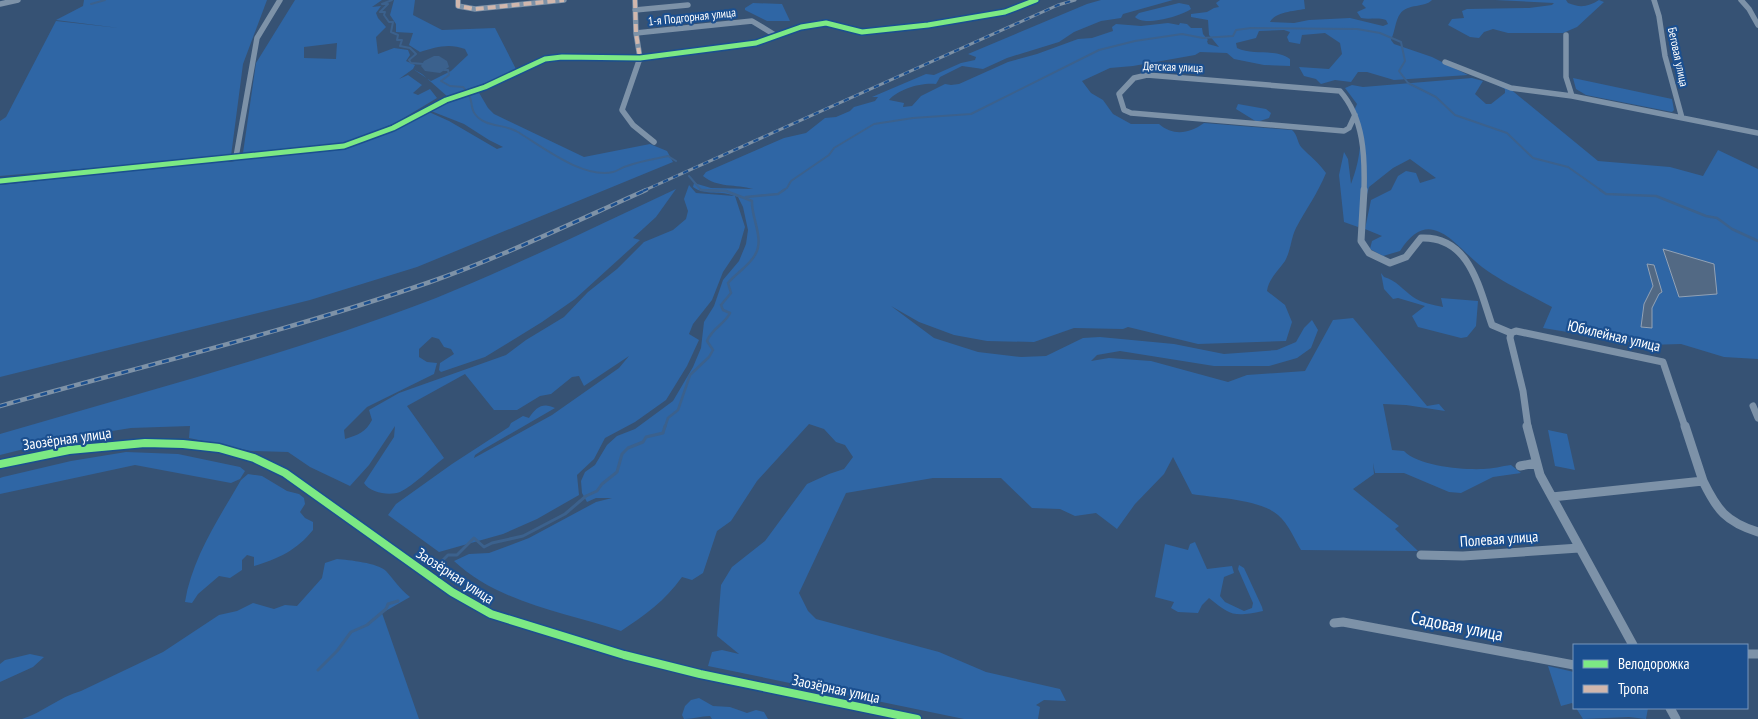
<svg xmlns="http://www.w3.org/2000/svg" width="1758" height="719" font-family="'PT Sans Narrow',sans-serif">
<rect width="100%" height="100%" fill="#365274"/>
<path fill="#2f66a5" fill-rule="evenodd" d="M84 0H267L243 64 231 156 0 176V121L6 117 56 21 119 28 56 20 83 6Z
M295 0H382L372 7 381 6 376 13 378 18 386 27 376 37 378 54 394 48 408 50 410 55 406 61 415 65 413 69 431 81 451 71 468 55 465 49C449 43 436 47 420 52L409 45 413 33 396 32V24L390 15 394 0H415L413 15 442 30 495 28 517 71 494 82 448 97 422 74 413 69 399 79 408 75 422 85 413 93 418 95 430 89 437 98 397 122 344 145 243 153 256 63ZM337 43 336 59 304 58V47Z
M1101 0H1173L1123 14 1121 18 1101 21 1074 32 1059 42 1007 58 983 69 962 66 940 77 936 84C922 82 898 89 889 100L904 103 903 107 912 106 921 96 945 84 951 85 959 84 1008 62 1037 54 1078 39 1092 38 1113 31 1112 27 1116 24 1141 26 1168 23 1179 25 1180 23 1187 24 1191 28H1202L1203 34 1208 40 1207 41 1208 44 1219 47 1209 35 1208 20 1191 17V14L1207 12 1214 8 1219 7 1216 3 1220 0H1304L1305 9C1294 11 1275 12 1270 22L1294 23 1309 20 1350 18 1383 26 1388 24 1386 20C1377 17 1370 20 1361 18L1357 12 1366 8 1362 4 1364 0H1432C1425 8 1408 3 1400 14 1395 21 1395 32 1391 40L1394 44 1432 57 1468 75 1394 80 1367 72H1358L1351 82 1335 80 1321 84 1316 79 1304 76 1299 67 1329 69 1342 54 1340 43 1325 33 1302 35 1300 44 1289 42 1287 37 1290 32 1284 30 1259 31 1256 38 1236 43 1237 48C1254 56 1275 48 1290 59V66L1264 65 1234 59 1227 53 1200 52 1195 55 1133 66 1110 68 1082 81 1091 93 1103 100 1113 114 1131 124H1159C1173 136 1189 134 1204 123L1292 130C1298 135 1297 143 1302 148 1310 156 1319 163 1326 173 1318 193 1306 209 1296 228 1291 238 1291 250 1285 261 1278 271 1269 278 1267 291L1285 305 1292 322 1286 341 1198 344 1128 327 1123 329 1074 328 1034 342 987 341 954 335 919 322 891 306 934 338 978 352 1021 357 1046 356 1083 338 1100 337 1174 344 1224 354 1277 350 1296 342 1304 328 1312 320 1318 330 1311 348 1297 358 1269 366H1214L1120 351 1097 355 1091 361 1109 358 1151 361 1228 382 1247 375 1305 371 1333 320 1353 318 1427 406 1439 404 1445 411 1406 405 1383 404 1392 450 1404 451C1418 466 1463 470 1483 469 1492 469 1502 466 1511 465L1521 473 1493 477 1461 493 1449 492 1404 473H1375L1373 463 1374 474 1353 489 1399 526 1395 529 1418 551 1301 550C1295 540 1288 523 1278 515 1260 499 1215 498 1192 494L1173 457 1164 474 1135 504 1117 529 1096 513 1075 516 1060 509 1032 508 1001 478H933L846 493 799 593 808 611 816 619 939 652 986 672 1060 689 1066 701 1044 700 1036 705 1040 707 1038 719H964L708 666 712 652 722 650 739 654 717 636 721 585 732 567 765 541 807 484 829 474 844 469 853 457 845 445 836 442 824 429 809 424 757 481 731 521 717 531 703 573 692 580 682 577C665 601 645 615 621 631 564 612 499 603 454 561L469 554 489 553 529 538 596 502 612 498H596L587 502 582 493 581 481 585 472 595 465 607 445 617 436 635 429 673 401 693 367 701 348 704 322 714 306 723 280 739 261 746 244 748 230 743 207 738 197 735 196 745 227 739 248 723 272 712 300 693 324 689 334 699 340 687 366 666 400 635 422 605 438 594 459 577 475 579 495 537 519 503 534 439 552 388 515 396 504 452 464 509 427 511 423 523 416 529 418C536 407 543 402 555 408L484 449 475 455 474 458 552 415 619 368 629 356 584 386 579 376 572 377 551 394 540 396 517 410H494L465 374 407 406 444 458C431 468 414 485 400 492 390 496 370 493 364 483L394 437 395 426 369 465 350 486 310 467 288 452 251 451 189 438 190 426 131 428 68 438 0 455V434C146 391 294 353 436 298 517 265 597 226 676 189L656 217 633 238 640 240 575 299 542 322 485 357 441 372 439 370 440 363 454 354 451 349 444 347 439 339 432 337 419 349V357L427 362 437 363 434 374 367 407 344 430 345 439C358 435 366 432 372 420L369 410 399 393 506 355 526 340 564 317 588 292 617 269 644 242 673 230 686 219 688 211 684 199 689 185 696 193 734 196C722 190 705 196 693 187L694 183 711 188 753 189C736 184 717 188 703 176L706 172 784 138 806 133 825 118 836 117 850 111 854 107 875 101 878 97H872L926 74 934 75 961 63 975 60 976 57 968 54 1087 4Z
M1495 0H1566L1568 3C1580 8 1588 7 1599 0L1604 2 1577 27 1563 33H1508L1493 29 1484 32 1479 38 1470 37 1448 25 1452 19 1464 18 1462 11 1467 9 1529 8 1552 5 1554 3Z
M753 3 782 4 790 21H767L745 10V8Z
M1179 3 1189 5 1191 9C1181 16 1144 27 1135 17L1139 13Z
M1472 78 1483 81 1475 94 1486 104H1491L1505 93V89L1495 84 1509 88 1598 161 1670 167 1703 176 1718 150 1758 169V359L1724 357 1681 344 1647 345 1543 328 1552 307C1530 295 1502 282 1482 267 1455 246 1430 203 1400 251L1383 256 1370 249 1372 241 1382 236 1365 229 1371 200 1391 190 1398 176 1406 171 1416 173 1420 183 1436 178 1410 159 1393 168 1369 187 1358 227 1344 222 1339 175 1344 152 1348 159 1351 184C1359 164 1366 130 1354 111L1357 104 1345 88 1352 85 1363 87Z
M1573 78 1672 99 1674 110 1672 112 1586 95 1576 89Z
M478 91 488 108 494 114 584 157 650 144 667 151 673 162 417 267 310 300 0 377V185L222 161 230 162 248 158 356 144 393 131 429 112 449 121 497 149 503 147 489 140 464 124 431 111 448 100Z
M1238 104 1266 109 1271 113 1269 118 1257 122 1236 109Z
M1381 273 1384 277C1396 280 1403 290 1413 297 1421 303 1434 305 1443 307L1441 298 1478 301 1476 326 1467 337 1461 338 1418 327 1412 316 1425 306 1398 298 1393 299 1384 289Z
M1548 430 1567 434 1575 470 1555 466Z
M126 452 178 454 240 467 245 471 240 479 231 483 135 465 0 494V478L3 477 71 461Z
M248 474 262 476 287 491 299 494 304 498 305 504 300 512 305 518 313 522V530C297 550 278 559 254 566V557L247 555 242 560V570L230 578 219 576 198 594 192 603 185 602C192 558 219 518 241 480Z
M1195 542 1207 569 1232 566 1234 573 1224 577 1220 596 1225 602 1244 611 1252 608 1253 603 1238 569 1239 565 1244 568 1262 607 1263 611C1234 617 1231 616 1209 598L1202 605 1198 613 1178 612 1171 608 1174 602 1155 597 1165 544 1188 550 1190 544Z
M337 559C349 560 378 563 386 571 394 580 399 588 410 597L382 613 419 719H22C42 713 59 697 81 691L163 652 219 615 237 611 253 603 274 609 285 605 297 606 322 578 325 563Z
M30 654 44 657 33 667 0 682V664L5 660Z
M1548 666 1574 672V705L1572 703 1561 706Z
M699 698 713 706 730 707 747 713 756 710 764 712 768 719H712L710 716C701 716 694 719 684 719L682 715 685 706 691 700Z
M1576 708H1648L1646 719 1629 717 1583 719Z"/>
<path fill="#3b618d" d="M434 56H439L447 61 449 67 440 73 425 71 421 66 424 61Z"/>
<g fill="none" stroke-linecap="round" stroke-linejoin="round">
<path stroke="#3b618d" stroke-width="2" d="M392 0 382 4H388L380 12H385L384 15 389 22H393L391 32 398 35 397 40H402L400 46 410 48 416 54 409 60 411 63 424 64
M91 4 105 0
M444 70H448L449 75 441 81 450 86 463 87C475 99 469 106 475 114 484 127 503 124 516 131 542 146 582 179 613 172 618 171 622 167 627 166 640 161 655 159 668 156L676 161
M689 176 701 190 727 191
M782 191 787 188 791 181 829 155 834 148 874 124 913 118 971 114 1099 50 1135 41 1182 34 1203 38 1233 36 1236 30 1251 28 1357 29 1380 33 1401 42 1405 61 1399 71 1408 83 1436 97 1455 115 1507 133 1533 158 1568 167 1602 191"/>
<path stroke="#3b618d" stroke-width="2.5" d="M1600 190 1606 194 1656 196 1706 216 1717 218 1732 229 1758 241
M746 197 778 194 784 190
M665 427 668 418 678 410 690 375 709 357 713 350 707 341C712 328 725 324 730 313L723 310 721 305 731 293 728 283C736 273 749 266 755 255 765 239 751 218 752 201L726 191 701 190"/>
<path stroke="#3b618d" stroke-width="3" d="M443 560 448 555H457L474 538 484 547 492 543 523 536 565 514 586 496 597 491 602 484 617 472 622 454 628 448 643 442 646 437 663 433 665 426
M318 670 337 651 351 632 367 625 386 609 388 604 398 601"/>
</g>
<path fill="#526984" stroke="#92a2b6" d="M1663 249 1714 264 1717 294 1679 297Z
M1647 264 1654 265 1662 292 1659 294 1652 308V328L1641 327 1644 304 1653 286Z"/>
<g fill="none" stroke-linecap="round" stroke-linejoin="round">
<path stroke="#7d92a8" stroke-width="5.5" d="M458 0V6L475 9 564 0
M635 0 636 33 640 58 622 110 633 125 654 142
M1654 0 1659 16 1665 56 1682 118
M1741 0 1749 9 1758 25
M0 4 18 0
M635 10 688 5
M636 33 752 21 775 35
M1566 35V77L1572 96
M1445 62 1511 88 1572 96 1758 133
M1355 115 1349 128 1344 131 1131 113 1124 110 1119 94 1134 78 1147 75 1340 91C1364 118 1365 157 1364 191
M236 157 257 38 280 0
M0 181 344 146 393 128 446 100 485 87 545 59 562 57 640 58 756 43 801 27 826 23 862 32 928 25 1005 12 1036 0"/>
<path stroke="#7d92a8" stroke-width="7" d="M1364 190 1361 241 1369 253 1390 263 1406 257 1421 238C1470 236 1479 288 1492 325L1511 333
M1753 406 1758 418
M1528 427 1523 391 1510 338 1511 333 1516 331 1663 362 1685 427"/>
<path stroke="#7d92a8" stroke-width="9" d="M1527 426 1540 475 1552 497
M0 464 69 450 145 443 183 444 219 448 254 458 285 473 452 592 491 614 624 655 700 674 917 719
M1520 466 1536 463
M1703 481C1717 510 1726 522 1758 532
M1552 497 1633 645
M1552 497 1703 481 1685 426
M1421 555 1463 556 1579 548
M1334 623 1343 622 1574 665
M1747 654H1758
M1670 708 1676 719"/>
<g stroke="#7e92a7" stroke-width="3">
<path id="rail-far1" d="M643 191 1058 5 1075 0"/>
</g>
<g stroke="#7e92a7" stroke-width="4.5">
<path id="rail" d="M0 406C143 366 289 331 430 282 504 256 574 222 646 190"/>
</g>
<use href="#rail-far1" stroke="#1b4f8f" stroke-width="2" stroke-dasharray="5.5" stroke-linecap="butt"/>
<use href="#rail" stroke="#1b4f8f" stroke-width="2.5" stroke-dasharray="7" stroke-linecap="butt"/>
<path stroke="#d1b7ad" stroke-width="4" stroke-dasharray="8 4" stroke-linecap="butt" d="M458 0V6L475 9 564 0
M635 0 636 33 640 58"/>
<g stroke="#1b4f8f" stroke-width="8">
<path id="cycleway-far1" d="M0 181 344 146 393 128 446 100 485 87 545 59 562 57 640 58 756 43 801 27 826 23 862 32 928 25 1005 12 1036 0"/>
</g>
<g stroke="#1b4f8f" stroke-width="11">
<path id="cycleway" d="M0 464 69 450 145 443 183 444 219 448 254 458 285 473 452 592 491 614 624 655 700 674 917 719"/>
</g>
<use href="#cycleway-far1" stroke="#7ce984" stroke-width="5"/>
<use href="#cycleway" stroke="#7ce984" stroke-width="8"/>
</g>
<g text-anchor="middle" stroke-width="4.5" stroke-linejoin="round" paint-order="stroke">
<g font-size="12" fill="#fff" stroke="#1b4f8f">
<text transform="translate(692 17) rotate(-6)" y="4">1-я Подгорная улица</text>
<text transform="translate(1678 57) rotate(78)" y="4">Беговая улица</text>
<text transform="translate(1173 67) rotate(2)" y="4">Детская улица</text>
</g>
<g font-size="15" fill="#fff" stroke="#1b4f8f">
<text transform="translate(1614 336) rotate(13)" y="5">Юбилейная улица</text>
<text transform="translate(67 439) rotate(-8)" y="5">Заозёрная улица</text>
<text transform="translate(1499 539) rotate(-4)" y="5">Полевая улица</text>
<text transform="translate(455 576) rotate(33)" y="5">Заозёрная улица</text>
<text transform="translate(836 689) rotate(12)" y="5">Заозёрная улица</text>
</g>
<g font-size="18" fill="#fff" stroke="#1b4f8f">
<text transform="translate(1457 626) rotate(11)" y="6">Садовая улица</text>
</g>
</g>
<rect x="1573" y="644" width="175" height="65" fill="#1b4f8f" stroke="#7695bc"/>
<rect x="1583" y="660" width="25" height="8" fill="#7ce984" stroke="#7695bc"/>
<text x="1618" y="669" font-size="15" fill="#ffffff">Велодорожка</text>
<rect x="1583" y="685" width="25" height="8" fill="#d1b7ad" stroke="#7695bc"/>
<text x="1618" y="694" font-size="15" fill="#ffffff">Тропа</text>
</svg>
